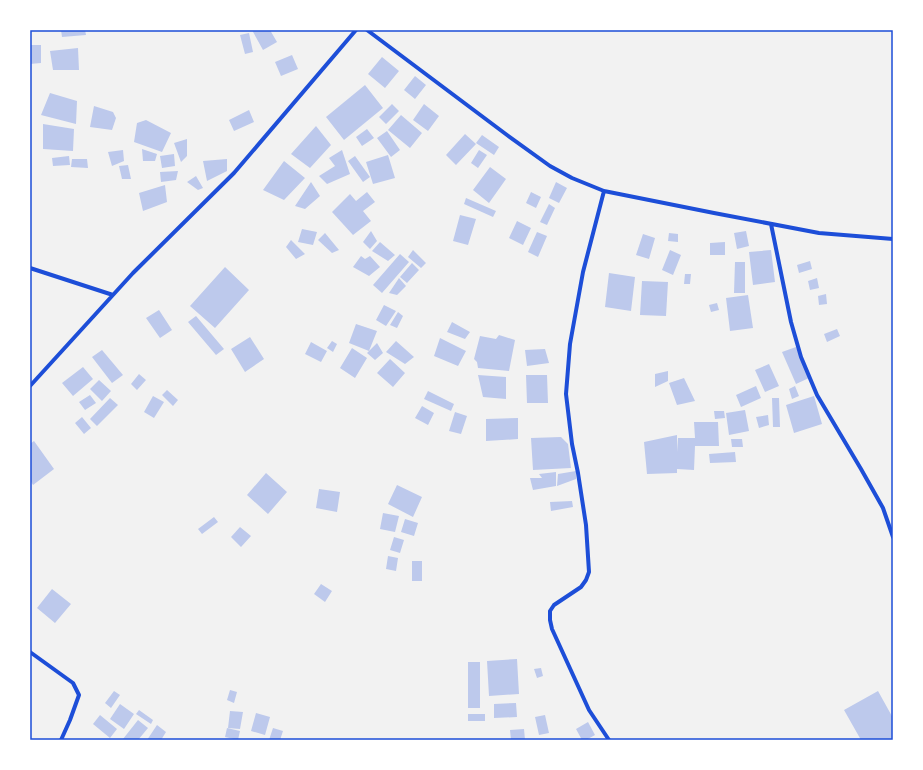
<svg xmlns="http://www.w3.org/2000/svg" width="923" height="770" font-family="'Playfair Display',serif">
<rect width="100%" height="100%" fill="#f2f2f2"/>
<path fill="#bdc9ec" d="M61 30H85L86 35 62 37Z
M252 30H270L277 42 263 50Z
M249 33 253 52 245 54 240 35Z
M30 45H41V63L30 64Z
M78 48 79 70H53L50 51Z
M292 55 298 69 281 76 275 62Z
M382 57 399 71 385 88 368 74Z
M415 76 426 85 415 99 404 90Z
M365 85 383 108 344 140 326 117Z
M50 93 77 101 76 124 41 115Z
M392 104 399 111 386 124 379 117Z
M424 104 439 116 428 131 413 120Z
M94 106 113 112 116 118 112 130 90 127Z
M249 110 254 122 234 131 229 120Z
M401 115 422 133 410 148 388 130Z
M146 120 171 133 162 152 134 142 137 123Z
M43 124 74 129 73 151 43 149Z
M316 126 331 145 310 168 291 154Z
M367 129 374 138 362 146 356 137Z
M387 131 400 150 391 157 377 138Z
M465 134 476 144 456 165 446 155Z
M482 135 499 147 494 155 476 143Z
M187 139V156L181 162 174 143Z
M142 149 157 154 155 161H143Z
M123 150 124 161 112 166 108 152Z
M342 150 350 174 327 184 319 176 335 166 329 158Z
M479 150 487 155 478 168 471 163Z
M174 154 175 166 162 168 160 156Z
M388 155 395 178 373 184 366 162Z
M69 156 70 165 53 166 52 158Z
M355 156 370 177 363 182 348 161Z
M72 159H87L88 168 71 167Z
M227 159V171L207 181 203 161Z
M284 161 305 178 284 200 263 190Z
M128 165 131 179H122L119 166Z
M490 167 506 179 489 203 473 190Z
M178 171 176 180 161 182 160 172Z
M196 176 203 188 198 190 187 182Z
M311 182 320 196 305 209 295 206Z
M556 182 567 188 559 203 549 198Z
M165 185 167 202 143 211 139 193Z
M367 192 375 202 363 211 371 221 353 235 332 212 350 194 356 201Z
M531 192 541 197 536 208 526 203Z
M466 198 496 211 493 217 464 204Z
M549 204 555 208 547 225 540 222Z
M460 215 476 219 468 245 453 241Z
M517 221 531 228 523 245 509 238Z
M302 229 317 232 313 245 298 242Z
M371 231 377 241 370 249 363 242Z
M746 231 749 246 737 249 734 233Z
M537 232 547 236 538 257 528 252Z
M325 233 339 250 332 253 318 240Z
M669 233 678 234V242L668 241Z
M643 234 655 238 649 259 636 255Z
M291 240 305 254 296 259 286 247Z
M380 242 395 255 388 261 372 251Z
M725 242V255H710V243Z
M413 250 426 263 421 268 408 257Z
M670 250 681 255 673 275 662 270Z
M771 250 775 282 753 285 749 252Z
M400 254 409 262 382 293 373 285Z
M361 256 365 259 370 256 380 267 369 276 353 267Z
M810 261 812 269 799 273 797 265Z
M735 262H745V293H734Z
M412 263 419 270 407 283 400 277Z
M225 267 249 290 215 328 190 306Z
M609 273 635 277 631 311 605 307Z
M685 274H691L690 284H684Z
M399 278 406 286 397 295 389 293Z
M817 278 819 288 810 290 808 281Z
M642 281 668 282 666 316 640 315Z
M826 294 827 304 819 305 818 296Z
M748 295 753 328 730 331 726 298Z
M717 303 719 310 711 312 709 305Z
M384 305 396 311 386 326 376 320Z
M159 310 172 330 160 338 146 318Z
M398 312 403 316 397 328 390 325Z
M196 316 224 349 216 355 188 322Z
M452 322 470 332 465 339 447 332Z
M356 324 377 331 369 351 349 343Z
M837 329 840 336 827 342 824 334Z
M499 335 515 340 509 371 478 368 477 362 474 359 480 336 496 339Z
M250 337 264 359 245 372 231 349Z
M440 338 466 351 458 366 434 356Z
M332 341 337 344 333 352 327 348Z
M396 341 414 357 405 364 386 352Z
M311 342 327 351 321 362 305 354Z
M377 343 383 353 375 360 367 353Z
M796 347 809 378 796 384 782 352Z
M352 348 367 358 355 378 340 368Z
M545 349 549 363 527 366 525 350Z
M102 350 123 375 112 383 92 357Z
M390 359 405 373 393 387 377 373Z
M769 364 779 386 765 392 755 370Z
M83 367 93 379 73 396 62 383Z
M668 371V381L655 387V374Z
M139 374 146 380 137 390 131 384Z
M478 375 506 377V399L483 397Z
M526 375H547L548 403H527Z
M684 378 695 401 677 405 669 383Z
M99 380 111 391 102 401 90 389Z
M756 386 761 398 741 407 736 395Z
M795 386 799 396 792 399 789 389Z
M167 390 178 400 173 406 162 395Z
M428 391 454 404 451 411 424 399Z
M90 395 96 403 85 410 79 402Z
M153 396 164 402 154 418 144 412Z
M814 396 822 424 794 433 786 405Z
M110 398 118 405 97 426 90 419Z
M772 398H779L780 427H773Z
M422 406 434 413 428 425 415 418Z
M745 410 749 431 729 435 726 413Z
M714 411H724L725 418 715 419Z
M455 412 467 416 461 434 449 431Z
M768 415 769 425 759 428 756 417Z
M82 417 91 428 84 434 75 423Z
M518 418V439L486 441V419Z
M694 422H718L719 446H695L694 470 677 469V473L647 474 644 442 677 435V452L678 438H695Z
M561 437 568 444 571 468 533 470 531 438Z
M731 439H742L743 447H732Z
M34 441 54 469 33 485 30 480V444Z
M735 452 736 462 710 463 709 454Z
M576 471V479L557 486 558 474Z
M556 472V486L533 490 530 478H542L539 474Z
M266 473 287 492 268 514 247 495Z
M397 485 422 497 413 517 388 504Z
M319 489 340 492 337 512 316 508Z
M572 501 573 507 551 511 550 502Z
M383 513 399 516 395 532 380 529Z
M214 517 218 522 202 534 198 529Z
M405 519 418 523 414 536 401 532Z
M240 527 251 536 241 547 231 537Z
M394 537 404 540 400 553 390 550Z
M388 556 398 558 396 571 386 569Z
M412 561H422V581H412Z
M321 584 332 591 325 602 314 594Z
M52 589 71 604 55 623 37 608Z
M517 659 519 694 489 696 487 661Z
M468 662H480V708H468Z
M541 668 543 676 537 678 534 669Z
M230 690 237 692 234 703 227 700Z
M114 691 120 695 111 708 105 703Z
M878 691 893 718V740H861L844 710Z
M516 703 517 717 494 718V704Z
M120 704 134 714 124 729 110 719Z
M139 710 153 720 151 724 136 714Z
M230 711 243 712 240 729 228 728Z
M256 713 270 717 265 735 251 731Z
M468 714H485V721H468Z
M100 715 117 729 110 738 93 724Z
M545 715 549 733 539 735 535 717Z
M138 720 148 728 138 740H124L123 739Z
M588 722 595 735 586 740H582L576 729Z
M157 725 166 732 161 740H147Z
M227 728 240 731 238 740 225 737Z
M273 728 283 731 280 740H269Z
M524 729 525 740H511L510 730Z"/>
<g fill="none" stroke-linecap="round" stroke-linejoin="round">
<path stroke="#1d4ed8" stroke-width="4" d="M367 30 507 135 550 166 572 178 604 191 714 213 819 233 893 239
M604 191 583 272 570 344 566 394 572 444 578 473 586 525 589 572 586 580 581 587 554 605 550 611V620L552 629 589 710 609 740
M771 224 791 322 801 357 817 395 861 469 883 508 893 537
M30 268 113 295
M30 386 133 273 234 173 356 30
M30 652 73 683 79 695 70 720 61 740"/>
</g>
<rect width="923" height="770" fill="none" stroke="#ffffff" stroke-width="62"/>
<rect x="31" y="31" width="861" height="708" fill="none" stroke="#1d4ed8" stroke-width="1.5"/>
</svg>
